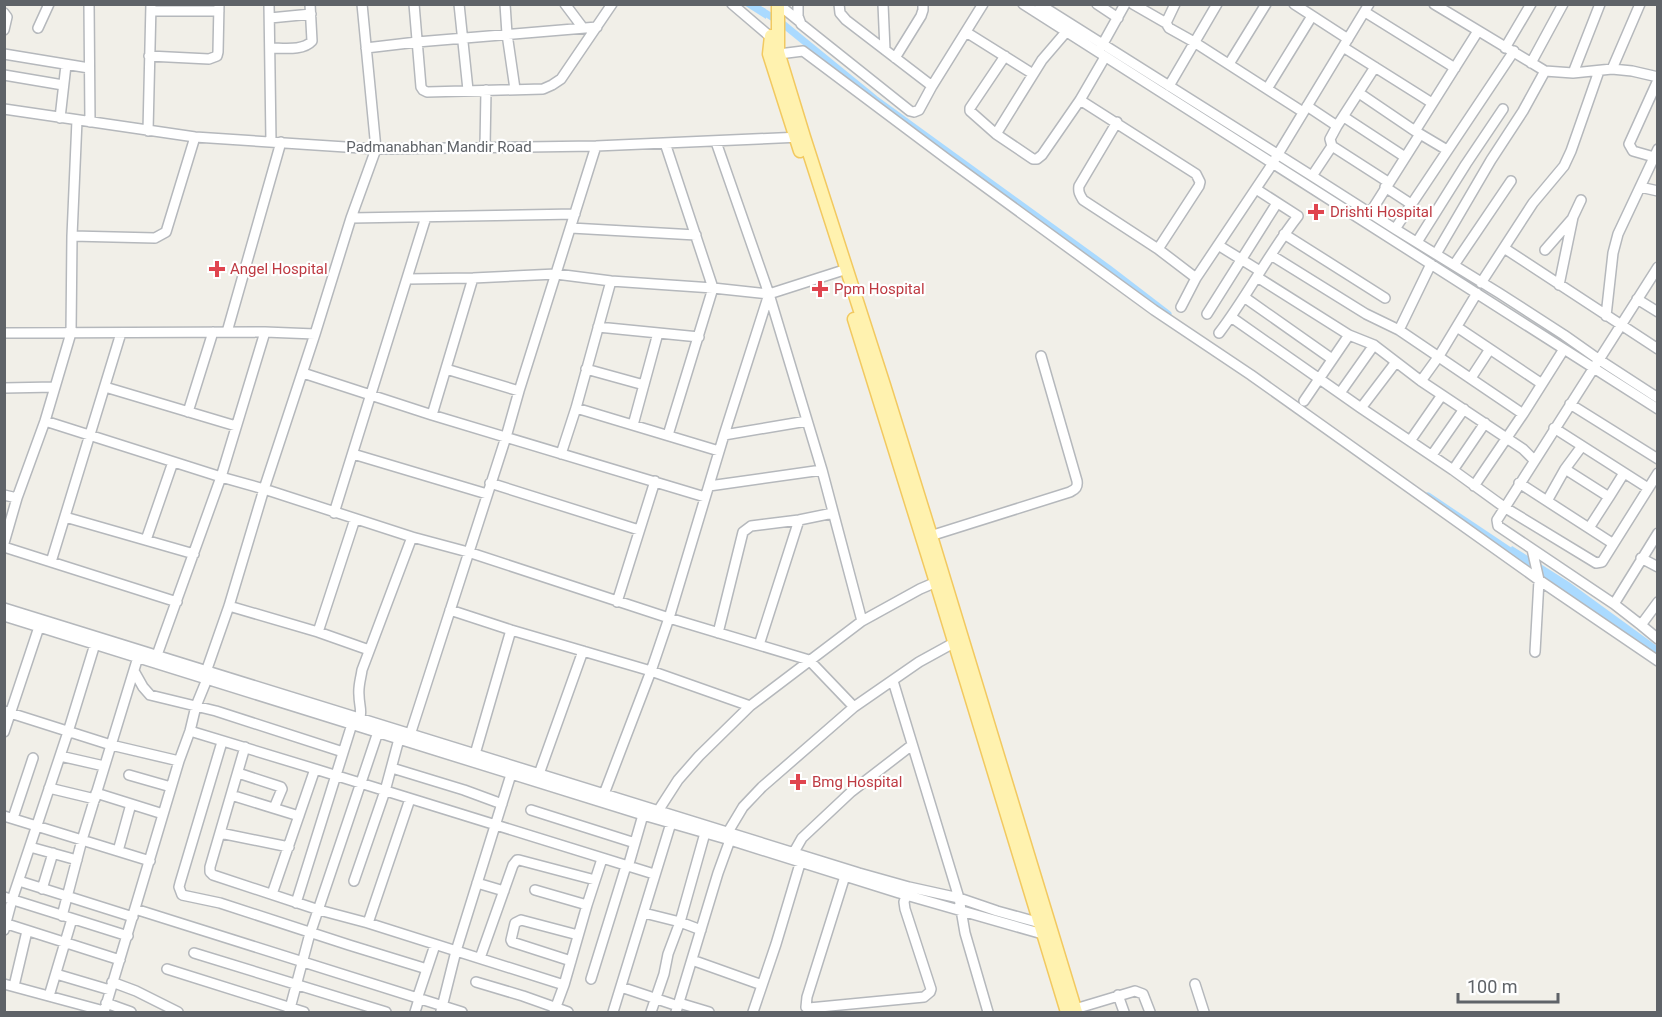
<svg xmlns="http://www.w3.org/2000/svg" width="1662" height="1017" font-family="Roboto,sans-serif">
<rect width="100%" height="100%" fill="#f1efe8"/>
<path fill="#aadaff" d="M744 5H758L766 9V19Z
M1512 546 1569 582 1657 646V657L1507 554Z"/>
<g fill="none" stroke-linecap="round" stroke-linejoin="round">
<path stroke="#aadaff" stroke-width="7" d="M751 4 783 24 875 99 1108 268 1168 314
M1428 496 1516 555"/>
<g stroke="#b5b8bc" stroke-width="12">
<path id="minor" d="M89 4 90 122
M269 4 271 142
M414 4 421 87 423 90 427 92 543 89 552 85 561 79 612 4
M459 4 468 90
M505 4 507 34 515 89
M565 4 583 28
M732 4 774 40
M778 4 799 21
M798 4V16L801 24 910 111 914 112 919 110 932 86 983 4
M839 4 840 13 846 20 932 86
M883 4 885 50
M1023 4 1658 409
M1039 4 1312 176 1395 229 1499 293 1564 335 1598 359 1658 398
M1097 4 1118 18
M1133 4 1166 23
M1175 4 1166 23 1169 28 1194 42 1303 112
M1294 4 1348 39
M1434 4 1545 71 1573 73 1612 69 1632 71 1658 77
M151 11H219
M1365 12 1455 68
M4 13 7 17 4 30
M270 18 311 14
M38 28 49 4
M966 32 1033 74
M1343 47 1432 103
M271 48C284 48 303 51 312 41L310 4
M366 48 417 42 597 27
M1505 48 1531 4
M1100 49 1125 4
M4 54 89 68
M779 54 803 51 947 159 1154 310 1251 375 1539 580 1658 661
M149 56 209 59 217 56 218 52 219 4
M1005 56 970 108V111L996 134 1033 159H1037L1042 155 1080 100 1105 57
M895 58 921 16 923 10V4
M1531 63 1563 4
M1229 64 1266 4
M1375 67 1337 126 1330 139 1332 146 1388 182
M1612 69 1640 4
M1573 73 1600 4
M4 75 63 85
M1169 86 1217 4
M1267 89 1312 16
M1359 93 1415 131 1447 150
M1080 100 1196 174 1200 182 1199 186 1158 249
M1307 106 1337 126
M4 109 195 137 376 149 596 146 801 137
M1344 117 1405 157
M60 118 66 65
M1117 122 1079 186C1078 192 1080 195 1083 200L1158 249 1196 278
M148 131 151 4
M1415 131 1478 31
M996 134 1042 60 1066 32
M716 142 769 294 822 470 862 621
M665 143 713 288 668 435
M485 147 486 90
M1654 157 1633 151 1629 144 1658 80
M1312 176 1332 146
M1385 187 1411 204
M1640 187 1658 191
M1370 213 1420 134
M351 218 575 214
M571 228 696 235
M1395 229 1514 51
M1284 234 1385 298
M72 236 155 238 166 232 195 137
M1417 242 1466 164 1503 109
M1218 245 1260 271
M1504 248 1658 349
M1545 250 1572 219
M1436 254 1491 160 1523 111 1545 71
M1271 255 1366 314 1399 330 1523 414 1474 486
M1454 265 1511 181
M1257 277 1349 335 1374 345 1421 381 1523 449 1534 460
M407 279 473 278 556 274 611 281 713 288 769 294 847 269
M1481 283 1533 203 1564 166 1571 151 1599 71
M1559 285 1573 217 1581 200
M1244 297 1332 359
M1637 299 1658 312
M1181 307 1196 278 1269 169 1369 4
M1207 314 1277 203
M1606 316 1613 253 1618 234 1658 149
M1231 317 1361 408 1453 470 1504 507 1596 563 1602 562 1658 473
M598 327 699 337
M1457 327 1542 384
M1399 330 1431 264
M227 332 281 142
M4 333 265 332 315 334
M1219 333C1248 295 1269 253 1298 216L1256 189
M446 369 519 391
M586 369 644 385
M303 373 432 415 705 497
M1471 378 1490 349
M1421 381 1439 356 1477 293
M105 387 236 426
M4 388 55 387
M1340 393 1374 345
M1304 401 1349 335
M1570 404 1658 459
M576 408 719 451
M1361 408 1396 362
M188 412 213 332
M1523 414 1564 349
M432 415 473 278
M45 421 221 477 264 489 412 537 468 552 669 618 809 660 854 707
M633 425 658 333
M1554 428 1648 488
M724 435 807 421
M1410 441 1442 395
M353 454 487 494
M561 454 576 408 611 281
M1432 455 1464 409
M1565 469 1582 446
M1453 470 1485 423
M490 483 639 530
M1519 483 1612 543
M709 486 822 470
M4 495 17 498
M1547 501 1565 469 1609 497 1624 473
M334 513 426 217
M65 517 194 554
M1589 528 1609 497
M927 537 1070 492C1075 489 1078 488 1077 481L1041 356
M146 540 173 462
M4 543 17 498 45 421 71 333 72 236 77 120
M4 547 177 602
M1532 549 1539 580 1535 652
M1641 558 1658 567
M51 562 121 333
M617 602 655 481
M1658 602 1641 625 1658 639
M1614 604 1658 533
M229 606 318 632 369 650
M4 608 859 873 909 887 959 898 997 911 1044 924
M450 610 511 630 651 671 750 706
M4 616 643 815 730 840 899 893 1046 935
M1641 625 1614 604 1498 526 1497 520 1658 267
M318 632 355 519
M718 633 743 532 751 526 799 520 833 513
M759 645 799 520
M157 655 221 477 265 332
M134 671 143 687 150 695 216 711 343 752
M893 681 959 898 965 933 988 1012
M4 711 111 745 179 761
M359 723C363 710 359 707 359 695 358 686 361 678 362 670L412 537
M190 731 315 769 272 894
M4 732 39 627
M409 738 506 437 519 391 596 146
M222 742 180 883 179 887 182 895 220 903 349 945 427 969
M245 747 210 867V872L213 875 319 910 368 923 564 985
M475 754 511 630
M60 756 104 766
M392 768 464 790 502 804
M315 769 654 874
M238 773 281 787 282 789 274 808
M539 774 583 651
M129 775 171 787
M49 788 95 799
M96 793 163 814
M604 794 651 671 669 618 724 435 769 294
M231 795 299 816
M531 810 635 843
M658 811 678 780 699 756 750 706 862 621 920 589 941 580
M4 816 150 861
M13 818 33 758
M728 832 743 807 762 787 854 707 919 662 959 640
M220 833 289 847
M30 847 77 860
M118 851 131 804
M794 852 802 838 851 792 912 745
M628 867 643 815
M845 876 807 997 806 1007 809 1008 924 997 930 992 931 989 905 909 904 902 907 892
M19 881 133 917
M354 881 385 791 399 739
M477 883 504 891
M42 889 53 853
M535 890 587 905
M4 897 128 936
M296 903 352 724
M135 909 462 1012
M644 913 680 922 701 930
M62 916 82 840 138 657
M4 923 120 960
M368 923 410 799
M4 930 12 900 68 732 95 644
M194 953 386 1012
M480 958 513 865 517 860H519L595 880
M692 960 762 985
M571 961 512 942 511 940 515 923 521 920 578 935
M167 969 304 1012
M56 974 110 990
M591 979 626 866
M112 982 136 991 178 1012
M476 982 523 996 568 1012
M4 984 104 1011
M1195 984 1204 1012
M14 986 27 931
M621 987 678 1006
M1118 995 1124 1012
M49 996 72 919
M417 999 435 945
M106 1003 131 1012
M679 1003 709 1012
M1075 1009 1135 991 1143 994 1150 1012
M441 1011 456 951 513 768
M104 1012 179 761 190 731 196 706 205 684 208 666 229 606 264 489 315 334 351 218 376 149 362 4
M289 1012 309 937 378 732
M415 1012 419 999
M554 1012 564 985 587 905 602 859
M613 1012 671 823
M651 1012 664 974 668 954 680 922 705 833
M676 1012 718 873 730 840
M753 1012 776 944 802 857"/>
</g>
<g stroke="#f2c960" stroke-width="15">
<path id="major" d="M778 4V52L804 137 884 385 931 536 1076 1012
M771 36 769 54 800 151
M854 319 939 592 1067 1012"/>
</g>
<use href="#minor" stroke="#fff" stroke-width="9"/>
<use href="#major" stroke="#fff2af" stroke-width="12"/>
</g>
<g fill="#e0444e" stroke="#fff" stroke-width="2">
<path d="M1313 203h6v6h6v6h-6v6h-6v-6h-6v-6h6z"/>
<path d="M214 260h6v6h6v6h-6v6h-6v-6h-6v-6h6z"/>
<path d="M817 280h6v6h6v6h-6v6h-6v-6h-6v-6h6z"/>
<path d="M795 773h6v6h6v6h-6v6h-6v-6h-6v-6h6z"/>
</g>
<g text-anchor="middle" stroke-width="4.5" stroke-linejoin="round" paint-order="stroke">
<g font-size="15" fill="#5f6368" stroke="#fff">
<text x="439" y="152">Padmanabhan Mandir Road</text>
</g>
<g font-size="15" fill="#be3a42" stroke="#fff" text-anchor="start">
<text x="1330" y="217">Drishti Hospital</text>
<text x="230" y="274">Angel Hospital</text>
<text x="834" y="294">Ppm Hospital</text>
<text x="812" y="787">Bmg Hospital</text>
</g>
</g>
<rect width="1662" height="1017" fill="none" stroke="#5f6368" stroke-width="12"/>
<path d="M1458 993v9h100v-9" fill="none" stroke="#5f6368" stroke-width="3"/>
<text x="1467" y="993" font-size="18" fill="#5f6368" stroke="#ffffff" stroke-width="4.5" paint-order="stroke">100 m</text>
</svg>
